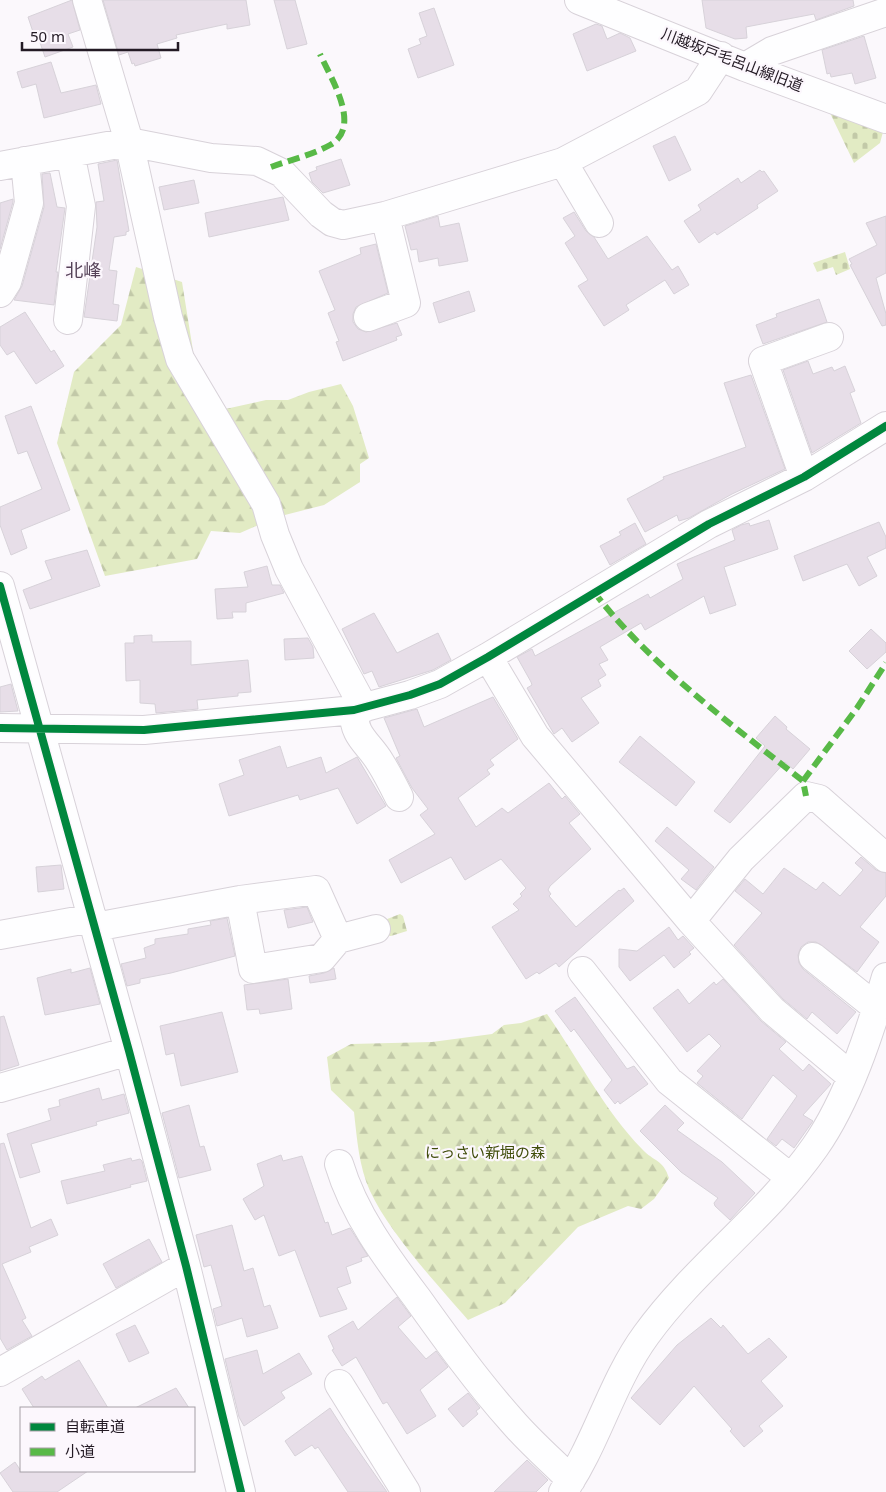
<svg xmlns="http://www.w3.org/2000/svg" width="886" height="1492" font-family="'Noto Sans','Noto Sans JP',sans-serif">
<defs>
<pattern id="forest-firs" width="22" height="20" patternUnits="userSpaceOnUse" patternTransform="scale(1.25)"><rect width="22" height="20" fill="#e2ebc4"/><path d="M5 1l3.5 6h-7zM16 11l3.5 6h-7z" fill="#c2c9a8"/></pattern>
<pattern id="cemetery-stones" width="16" height="16" patternUnits="userSpaceOnUse" patternTransform="scale(1.25)"><rect width="16" height="16" fill="#e2ebc4"/><path d="M2 7V4a2 2 0 0 1 4 0v3zM10 15v-3a2 2 0 0 1 4 0v3z" fill="#c2c9a8"/></pattern>
</defs>
<rect width="100%" height="100%" fill="#fbf8fc"/>
<path fill="url(#forest-firs)" d="M136 267 182 282 198 382 221 410 266 400H288L309 392 341 384 353 406 369 458 360 464V482L324 505 277 517 240 533 211 531 197 559 105 576 57 443 74 372 121 325Z
M547 1014C578 1058 604 1110 642 1149 654 1162 663 1159 669 1178L654 1199 641 1209 628 1206 578 1227 505 1303 468 1320C437 1284 390 1234 370 1191 359 1167 357 1139 354 1112L331 1090 327 1057 351 1044 432 1042 492 1034 504 1025 521 1023Z"/>
<path fill="url(#cemetery-stones)" d="M830 113 883 132 880 143 854 163Z
M845 252 850 269 836 275 833 267 817 272 813 263Z
M400 914 403 916 407 931 391 936 381 935 377 923Z"/>
<path fill="#e7dee8" stroke="#d7d2d9" d="M72 0 80 30 68 34 73 47 45 57 36 31 33 32 28 17Z
M103 0H246L250 25 227 29V24L176 35 177 38 157 44 161 58 135 66 134 63 132 64 128 52 119 55Z
M274 0H295L307 44 287 49Z
M702 0H853L854 6 816 20 814 14 746 27 747 38 735 39 706 28Z
M434 8 454 65 418 78 408 49 421 44 419 39 427 36 419 13Z
M596 24 602 26 607 39 620 33 630 38 636 51 587 71 573 34Z
M864 36 876 78 855 84 852 73 831 77 830 73 827 74 822 50Z
M51 62 61 93 96 85 101 104 44 118 36 84 22 88 17 72Z
M675 136 691 170 669 181 653 146Z
M341 159 350 185 323 193 312 182 309 173 317 170 316 167Z
M117 160 129 231 126 232V235L114 237 109 270 117 271 113 304 119 305 117 321 84 317 97 227 96 202 104 201 98 164Z
M760 170 762 172 764 171 778 191 757 205 758 208 717 235 715 232 699 243 684 221 701 210 698 205 738 178 741 183Z
M50 173 57 207 65 208 56 272H58L54 305 14 300 22 286 44 207 42 174Z
M194 180 199 203 164 210 159 187Z
M283 197 289 220 209 237 205 213Z
M13 199V202L0 249V203Z
M574 212 586 231 594 237 608 259 647 236 672 270 678 266 689 285 674 294 665 280 626 305 629 310 604 326 578 286 588 280 565 243 575 236 563 218Z
M438 216 440 227 459 223 468 261 439 266 438 258 419 262 417 249 411 250 405 226Z
M886 216V273L876 278 886 314V325L882 326 850 265 852 264 849 259 877 245 866 223Z
M376 244 388 293 356 307 353 314V322L358 329 366 332 397 323 402 335 396 337 397 340 343 361 336 342 339 341 328 313 335 310 319 271 361 254 360 248Z
M469 291 475 311 439 323 433 303Z
M819 299 827 322 763 344 756 325 777 317 776 314Z
M25 312 51 352 54 350 64 366 36 384 14 351 7 355 0 345V327Z
M808 361 813 374 832 367 834 371 845 366 855 391 850 393 861 423 812 453 783 370Z
M751 375 785 469 732 494 689 518 679 521 677 515 645 532 627 499 664 479 663 477 746 447 724 383Z
M31 406 70 510 21 530 27 548 11 555 0 525V507L42 489 27 451 18 454 5 416Z
M769 520 778 549 724 567 736 605 710 614 704 596 645 630 641 623 600 647 608 660 599 664 606 675 598 680 601 686 581 698 599 723 572 742 562 728 554 734 527 688 532 685 531 682 517 657 532 649 535 656 648 594 650 598 683 579 677 564 735 540 732 530 741 525 749 523 750 526Z
M879 522 886 537V548L867 557 877 576 859 586 847 564 803 581 794 556Z
M635 523 646 544 610 565 600 546 621 535 619 532Z
M87 550 100 586 30 609 23 590 52 579 45 561Z
M267 566 272 585H280L284 593 246 603V612H232L233 618 217 619 215 589 248 587 244 572Z
M374 613 397 653 438 633 451 660 433 670 379 687 372 671 364 674 342 629Z
M871 629 886 643V652L867 669 849 651Z
M152 635V642L191 641V665L248 660 251 692 238 693V696L197 700 198 709 156 713 155 704 140 703V680L126 681 125 643H134V636Z
M308 638 313 647 314 658 285 660 284 639Z
M11 684 18 711 0 712V687Z
M493 697 518 739 490 760 494 765 487 770 490 774 458 798 476 827 502 808 508 813 549 783 562 799 565 796 580 814 569 823 591 849 550 886 548 890 551 894 549 896 576 927 619 890 620 891 624 888 634 901 559 967 556 963 539 974 537 972 526 979 492 927 519 910 513 904 522 896 520 894 526 888 501 859 465 880 451 857 401 883 389 860 435 834 420 815 428 809 412 788 396 758 400 756 384 718 417 709 424 727Z
M775 716 787 727 786 729 810 749 793 769 785 762 730 823 714 811 765 746 756 738Z
M640 736 695 782 676 806 619 762Z
M280 746 287 768 321 757 326 773 357 757 386 806 357 824 338 788 300 800 298 795 229 816 219 784 244 775 239 760Z
M667 827 714 867 696 890 681 879 689 870 655 841Z
M861 857 876 870 886 873V896L860 927 879 942 857 972 816 942H808L801 947 798 955 799 963 803 969 856 1012 837 1034 812 1012 807 1019 783 999 734 945 762 913 735 891 745 879 763 894 784 868 816 890 823 882 840 896 863 870 855 863Z
M61 865 64 889 38 892 36 867Z
M307 907 313 922 288 928 284 910Z
M227 918 235 956 171 973 140 979V983L127 986 121 964 146 958 144 948 155 944V939L188 934V929L211 925 210 921Z
M669 927 678 940 683 936 694 948 689 952 691 954 674 968 664 955 630 981 619 967V949L637 951Z
M90 968 100 1004 45 1015 37 978 71 969V973Z
M334 968 336 979 310 983 309 976 324 973Z
M288 979 292 1009 260 1014 259 1009 247 1010 244 985Z
M723 979 761 1021 786 1042 779 1049 803 1071 809 1064 831 1084 803 1115 813 1121 794 1148 782 1139 776 1146 767 1139 797 1096 773 1075 742 1119 697 1083 703 1076 697 1071 721 1046 709 1034 687 1052 653 1008 678 989 689 1004 714 982 716 985Z
M575 997 627 1069 634 1066 648 1084 620 1104 618 1101 615 1104 604 1090 612 1080 574 1029 571 1032 555 1011Z
M222 1012 238 1072 181 1086 174 1053 166 1055 160 1026Z
M4 1016 19 1065 0 1071V1017Z
M99 1088 102 1100 124 1094 129 1113 96 1122 97 1125 31 1144 40 1172 20 1178 7 1134 51 1120 48 1109 60 1106 59 1100Z
M189 1105 200 1147 204 1146 211 1170 179 1178 162 1113Z
M665 1105 684 1123 677 1130 722 1162 755 1193 730 1220 715 1206 714 1203 718 1198 681 1172 640 1131Z
M4 1143 31 1228 51 1219 58 1235 29 1247 31 1252 2 1264 26 1318 22 1320 32 1336 7 1350 0 1338V1144Z
M281 1155 283 1161 302 1156 325 1223 328 1222 332 1235 350 1228 368 1256 361 1258 362 1261 346 1267 351 1283 337 1288 347 1309 320 1317 295 1250 279 1256 264 1215 255 1220 243 1199 264 1186 257 1164Z
M131 1158 132 1161 140 1159 142 1161 147 1181 130 1185 131 1187 67 1204 61 1181 105 1171 103 1165Z
M232 1225 244 1271 253 1268 264 1307 270 1305 278 1328 247 1337 242 1318 217 1326 213 1309 222 1306 211 1265 204 1267 196 1235Z
M149 1239 162 1262 116 1288 103 1264Z
M397 1297 411 1316 398 1327 426 1359 436 1351 448 1367 420 1390 436 1416 407 1434 387 1402 383 1404 356 1357 342 1366 332 1350 334 1349 328 1336 353 1321 358 1330Z
M711 1318 721 1328 723 1325 748 1354 769 1338 787 1357 761 1381 783 1406 759 1426 763 1431 744 1447 730 1431 732 1429 694 1386 660 1425 631 1398 677 1345Z
M135 1325 149 1353 129 1362 116 1334Z
M257 1350 263 1374 299 1353 312 1374 281 1392 285 1398 244 1426 239 1417 225 1359Z
M79 1360 108 1408H34L22 1389 42 1376 45 1380Z
M176 1388 189 1408H135Z
M468 1393 480 1408 476 1411 478 1414 463 1427 448 1409Z
M330 1408 344 1430 387 1492H348L318 1447 315 1449 312 1445 295 1456 285 1441Z
M527 1460 548 1480 536 1492H494Z
M15 1462 21 1471H88L57 1492H13L0 1473Z"/>
<g fill="none" stroke-linecap="round" stroke-linejoin="round">
<g stroke="#d8d2d9" stroke-width="30">
<path id="minor" d="M87 0 129 142 168 317 180 359 266 504 275 535 289 569 364 708
M579 0 745 67 886 119
M745 67 772 51 886 12
M563 162 599 223
M0 166 129 142 211 158 257 161 282 173 321 214 332 222 343 225 385 216 563 162 698 91 721 56
M0 293 7 282 29 203 25 161
M368 317 406 303 385 216
M68 320 81 206 70 153
M804 477 763 361 829 337
M0 586 129 1051 186 1266 241 1492
M488 657 535 736 691 921 772 1010 852 1077
M354 710C353 737 368 742 380 762 387 773 393 785 399 797
M0 728 144 730 354 710 410 695 440 684 488 657 709 524 804 477 886 426
M240 900 253 969 322 958 338 939 376 929
M691 921 741 859 806 796 819 799 886 858
M95 927 240 900 316 890 338 939
M0 935 93 918
M813 957 877 1008
M582 971 669 1081 791 1178
M0 1088 129 1051
M339 1164C354 1214 386 1257 417 1298 447 1340 478 1383 512 1421 530 1442 552 1461 571 1480
M0 1372 186 1266
M339 1384 406 1492
M563 1492C597 1443 611 1383 646 1335 695 1267 766 1217 815 1147 848 1100 870 1032 886 977"/>
</g>
<use href="#minor" stroke="#fefeff" stroke-width="28"/>
<path stroke="#58b947" stroke-width="6" stroke-dasharray="12 6" stroke-linecap="butt" d="M271 167C290 160 312 155 330 145 363 127 330 77 320 54
M594 592C649 664 732 725 803 781L806 796
M803 781 857 708 886 663"/>
<g stroke="#fcf7fd" stroke-width="11">
<path id="cycleway" d="M0 586 129 1051 186 1266 241 1492
M0 728 144 730 354 710 410 695 440 684 488 657 709 524 804 477 886 426"/>
</g>
<use href="#cycleway" stroke="#00873e" stroke-width="8"/>
</g>
<g text-anchor="middle" stroke-width="4.5" stroke-linejoin="round" paint-order="stroke">
<g font-size="15" fill="#231a24" stroke="#fcf7fd">
<text transform="translate(732 60) rotate(21)" y="5">川越坂戸毛呂山線旧道</text>
</g>
<g font-size="15" fill="#404d0b" stroke="#fcf7fd">
<text x="485" y="1158">にっさい新堀の森</text>
</g>
<g font-size="18" fill="#544057" stroke="#fcf7fd">
<text x="83" y="277">北峰</text>
</g>
</g>
<rect x="20" y="1407" width="175" height="65" fill="#fcf7fd" stroke="#a59fa6"/>
<rect x="30" y="1423" width="25" height="8" fill="#00873e" stroke="#a59fa6"/>
<text x="65" y="1432" font-size="15" fill="#231a24">自転車道</text>
<rect x="30" y="1448" width="25" height="8" fill="#58b947" stroke="#a59fa6"/>
<text x="65" y="1457" font-size="15" fill="#231a24">小道</text>
<path d="M22 42v8h156v-8" fill="none" stroke="#231a24" stroke-width="2.5"/>
<text x="30" y="42" font-size="15" fill="#231a24" stroke="#fcf7fd" stroke-width="4" paint-order="stroke">50 m</text>
</svg>
